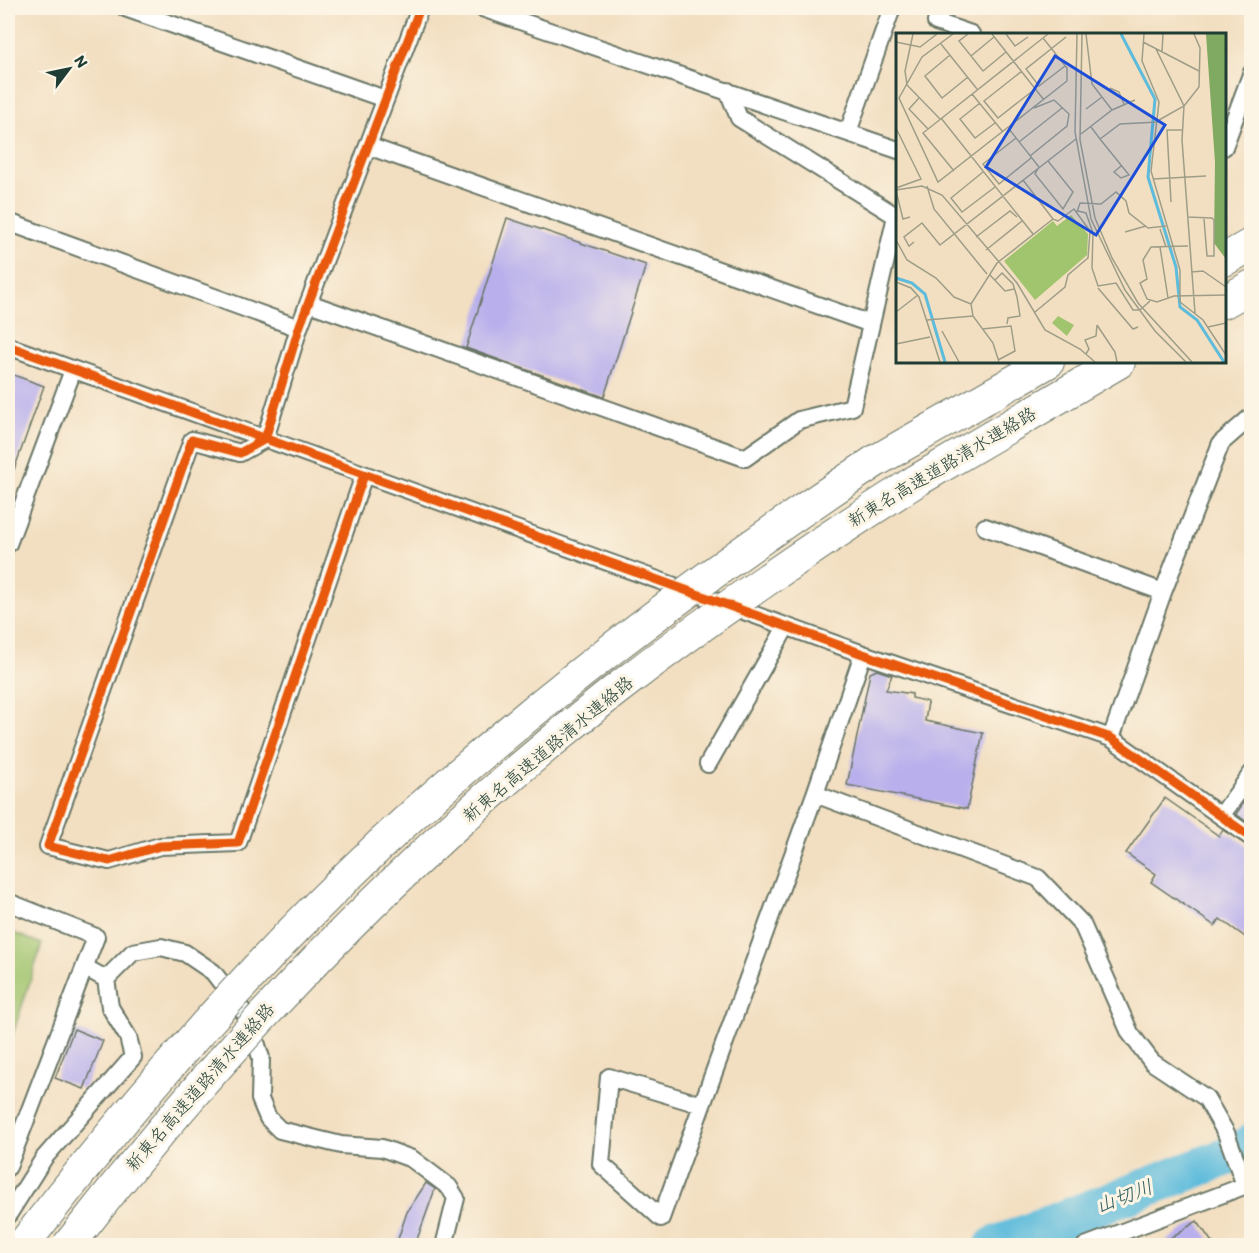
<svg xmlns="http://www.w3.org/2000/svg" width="1259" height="1253" font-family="Itim,'Klee One',sans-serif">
<rect width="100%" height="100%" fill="#fcf5e5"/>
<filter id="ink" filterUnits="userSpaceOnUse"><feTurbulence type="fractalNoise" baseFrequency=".0167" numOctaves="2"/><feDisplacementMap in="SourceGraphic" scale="12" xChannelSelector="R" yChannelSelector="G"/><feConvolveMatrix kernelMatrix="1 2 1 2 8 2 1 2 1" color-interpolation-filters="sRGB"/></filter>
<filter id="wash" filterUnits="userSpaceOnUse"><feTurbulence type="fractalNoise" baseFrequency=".008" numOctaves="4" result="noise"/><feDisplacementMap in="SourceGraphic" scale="24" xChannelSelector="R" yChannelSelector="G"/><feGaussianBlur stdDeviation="1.35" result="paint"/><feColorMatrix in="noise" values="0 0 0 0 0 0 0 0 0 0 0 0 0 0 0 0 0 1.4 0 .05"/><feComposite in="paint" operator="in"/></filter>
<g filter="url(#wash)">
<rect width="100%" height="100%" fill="#f2dec0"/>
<path fill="#a1c46e" stroke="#608051" stroke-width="1.5" d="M8 931 42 944 8 1049Z"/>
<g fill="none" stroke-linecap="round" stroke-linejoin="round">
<path stroke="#5dbbdb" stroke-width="39" d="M994 1246 1234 1154 1252 1143"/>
</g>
<g id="blocks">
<path fill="#b8afec" d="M507 218 646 265 604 397 466 348Z
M8 373 44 386 10 481 8 480Z
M877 670 892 675 886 690 912 694V698L928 702 925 721 983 733 967 809 847 785 870 673Z
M1251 792V825L1236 814Z
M1165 798 1219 836 1223 830 1251 848V941L1220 919 1215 926 1151 882 1156 874 1126 853Z
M74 1029 103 1041 84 1089 55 1078Z
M426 1183 435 1189 415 1245 398 1239 407 1212Z
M1197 1221 1214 1245H1160L1178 1233Z"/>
</g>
</g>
<g filter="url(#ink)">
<use href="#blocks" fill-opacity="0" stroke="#697565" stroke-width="1.5"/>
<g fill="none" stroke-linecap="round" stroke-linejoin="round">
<g stroke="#697565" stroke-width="20">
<path id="minor" d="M125 8 385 99
M482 8 898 150
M942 8 936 22 971 34
M848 132 892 8
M368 146 871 324
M1224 147 1252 72
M8 222 299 328
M309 303 745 458 799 420 852 407 896 216 739 118 728 91
M8 346 863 654 1111 738 1252 838
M364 475 238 843 160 846 109 861 48 846 192 440 240 453 265 439 299 328 420 8
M985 527 1163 592
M8 544 73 370
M863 654 815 794 1038 878 1082 924 1130 1033 1152 1062 1206 1098 1226 1133 1245 1185
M1111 738 1163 592 1221 443 1252 416
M708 764 786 627
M1221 816 1252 773
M8 902 96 937 8 1167
M86 968 106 979 133 952 161 947 185 953 213 972 249 1019 261 1058 260 1099 268 1118 280 1130 341 1145 382 1148 412 1159 449 1187 456 1198 444 1246
M702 1105 609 1077 601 1164 661 1218 815 794
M8 1215 44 1158 133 1057 128 1037 110 1007 106 979
M1085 1246 1252 1183"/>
</g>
<g stroke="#697565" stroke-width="34">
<path id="motorway" d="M1224 260 1252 244
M1224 302 1252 286
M874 462 1048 362
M916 481 1119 362"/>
</g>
<use href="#minor" stroke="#fff" stroke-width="16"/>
<use href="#motorway" stroke="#fff" stroke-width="32"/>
<g stroke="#697565" stroke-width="34" stroke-linecap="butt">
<path id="motorway-bridge" d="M22 1246C132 1104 249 968 380 845 533 702 700 577 874 462
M68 1246C227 1041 409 852 613 692 711 616 812 547 916 481"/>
</g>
<use href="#motorway-bridge" stroke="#fff" stroke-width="32"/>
<g stroke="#fcf5e5" stroke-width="13">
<path id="cycleway" d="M8 346 863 654 1111 738 1252 838
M364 475 238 843 160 846 109 861 48 846 192 440 240 453 265 439 299 328 420 8"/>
</g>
<use href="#cycleway" stroke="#e8590c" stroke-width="9"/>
</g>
</g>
<g text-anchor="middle" stroke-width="6" stroke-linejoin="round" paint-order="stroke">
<g font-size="18" fill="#1f3d34" stroke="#fcf5e5">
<text transform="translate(942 467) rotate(-31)" y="6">新東名高速道路清水連絡路</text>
<text transform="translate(548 749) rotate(-40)" y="6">新東名高速道路清水連絡路</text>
<text transform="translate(200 1087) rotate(-49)" y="6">新東名高速道路清水連絡路</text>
</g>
<g font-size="20" font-style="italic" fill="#2e5c5e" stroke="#fcf5e5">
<text transform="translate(1124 1196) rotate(-21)" y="7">山切川</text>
</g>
</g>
<g transform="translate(896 33)">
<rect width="330" height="330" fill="#f2dec0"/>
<path d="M175 182 192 201 191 222 139 267 108 228 157 188 161 193ZM162 283 178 292 171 303 156 290Z" fill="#a1c46e"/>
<path d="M310 1H330V226L318 210 319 129Z" fill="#80aa61"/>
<path fill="none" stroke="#5dbbdb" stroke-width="3" d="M225 1 259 66 252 144 280 234 284 274 301 287 328 329M0 245 16 250 29 261 49 329"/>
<path fill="none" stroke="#9e9e88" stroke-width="1.5" d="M17 1 9 38 11 52 44 86M57 1 26 24 3 65 42 149 171 48V35L147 5M72 1 63 8 87 38 110 19M96 1 148 67M110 1 119 13 132 4M181 1 179 99 195 186 229 257 259 298 290 329M186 1 184 107 199 185 216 225 242 270 296 329M190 1 196 51 216 77M248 1 246 28 263 69 255 138 284 237V269L307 287 330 322M0 9 24 14 41 1M247 9 303 38M45 11 81 56M260 16 288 73 286 107 299 280M266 19 267 1M54 22 29 43 46 65 72 44M75 23 98 4M169 33 143 53 130 36 170 4M126 38 88 68 102 85 139 56M214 55 223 59 228 71M76 61 107 99M23 65 13 76 32 96M84 70 64 86 79 105 99 90M190 76 206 64M45 85 137 201M263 87 288 73 303 54 304 15 298 1M195 94 204 106 224 91 262 89M0 95 25 146 0 155M113 96 143 134M185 101 216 77 239 67M120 105 87 131 103 151 135 125M204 106 233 142 225 145 218 139 225 133M123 109 166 75M134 123 171 93 173 81 158 67 138 75M143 134 139 141 167 176 177 159 152 128M58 138 27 100 152 1M87 139 55 165 66 179 99 154M257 146 310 143M127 147 157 186M31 153 38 176 91 241M0 157 26 153 46 162 121 250 149 297 184 316 199 329M0 158 7 186 14 184M275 169 271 97H286M182 178 190 180 197 200 196 235 202 253 220 250 237 277H244L254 268M181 179 184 170 205 171 220 159 230 168 233 180 252 195 270 193M291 184 316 185 318 187V223H311L308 186M264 196 270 214M229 199 250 193M80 204 114 178 121 184M0 207 11 227 40 245 58 264 75 271M18 209 13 213 8 204 26 190 44 212 180 106M292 213 255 214 247 227 251 246 244 250 251 266 261 269 278 263 330 262M264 214 272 265M90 217 126 188M295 239 307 238 330 254M94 242 109 258 118 256M99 247 106 240 117 251 121 264 124 283 112 285 111 291M0 249 15 255 23 264 44 329M202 255 237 296 242 294M0 279 22 262M31 287 77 283M201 292 219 319 221 329M312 294 330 290M86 296 115 293 119 318 102 327M46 298 63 329M0 311 34 304M190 321 193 316 189 307 200 303 201 292M103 329 97 310 77 283 75 271 101 230 157 186 162 188 178 176 194 198 192 225 172 242 169 254 139 279"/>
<path fill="#1d4ed8" fill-opacity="0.15" stroke="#1d4ed8" stroke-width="3" d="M159 23 269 92 200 202 90 134Z"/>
<rect width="330" height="330" fill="none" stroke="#1f3d34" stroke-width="3"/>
</g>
<rect width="1259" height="1253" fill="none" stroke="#fcf5e5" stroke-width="30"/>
<g transform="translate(69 69) rotate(58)" stroke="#fcf5e5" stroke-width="4.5" paint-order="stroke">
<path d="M0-4.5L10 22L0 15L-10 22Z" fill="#1f3d34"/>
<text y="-9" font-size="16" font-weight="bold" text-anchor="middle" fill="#1f3d34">N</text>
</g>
</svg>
